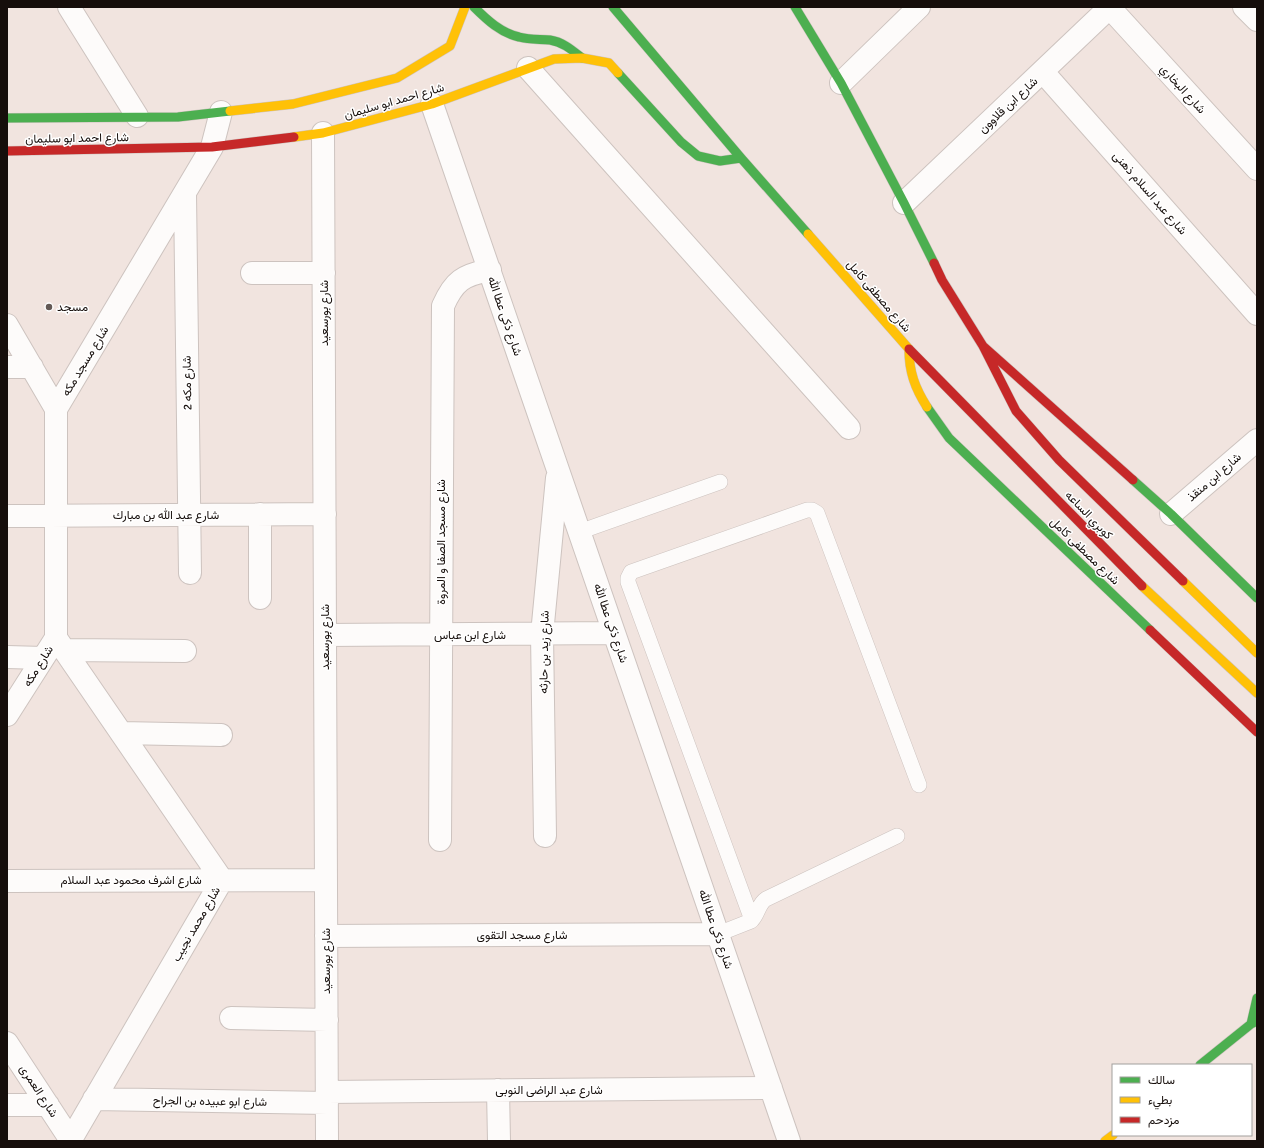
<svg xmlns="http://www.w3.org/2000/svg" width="1264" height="1148" font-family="Signika,Vazirmatn,sans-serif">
<rect width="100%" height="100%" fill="#f1e4df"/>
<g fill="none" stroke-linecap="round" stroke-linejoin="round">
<g stroke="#cdc3bf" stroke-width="16">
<path id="lane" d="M579 532 720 482
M752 920 628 582V578L631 572 807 510H812L817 513 919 785
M718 934 751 921C758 915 758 904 766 899L897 836"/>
</g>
<g stroke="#cdc3bf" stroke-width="24">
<path id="street" d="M69 7 137 116
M1244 7 1257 20
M1110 8 1257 169
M528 68 849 428
M1043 72 1257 314
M841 83 919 7
M432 104 789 1141
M323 133 327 1141
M185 194 190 573
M904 203 1110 7
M252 273H324
M7 325 56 409
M7 367H32
M1171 514 1257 440
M7 516 325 514
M260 598V514
M325 635 614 633
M56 638 222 880 70 1141
M56 638V409L212 147 221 112
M64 650 185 651
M7 657 43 658
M7 715 56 638
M121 733 221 735
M545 836 542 634 557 478
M440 840 443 306C454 281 463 275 490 270
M7 881 326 880
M326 936 718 934
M231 1018 327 1020
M7 1043 70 1139
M498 1090 499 1141
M327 1092 771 1088
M94 1099 327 1103
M7 1105H48"/>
</g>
<g stroke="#cdc3bf" stroke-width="10">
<path id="fast" d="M474 7C487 20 501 33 519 37 530 40 540 39 550 40 563 42 572 50 582 58
M613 7 741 158 808 234
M795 7 841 83 904 203 934 263
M618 73 681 142 698 156 720 161 741 158
M7 118 178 117 230 111
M927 407 949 438 1150 630
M1133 480 1171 514 1257 598
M1251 1024 1257 998
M1200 1065 1251 1024 1257 1021"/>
</g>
<g stroke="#cdc3bf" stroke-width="10">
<path id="slow" d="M230 111 293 104 397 78 450 46 465 7
M294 137 323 133 432 104 554 59 582 58 609 63 618 73
M808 234 909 349C909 372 915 388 927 407
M1183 581 1257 653
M1142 586 1257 693
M1105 1141 1113 1135"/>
</g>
<g stroke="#cdc3bf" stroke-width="10">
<path id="jam" d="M7 151 212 147 294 137
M934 263 942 280 983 346 1133 480
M983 346 1016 411 1059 460 1183 581
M909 349 1142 586
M1150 630 1257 732"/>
</g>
<use href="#lane" stroke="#fdfbfa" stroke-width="15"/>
<use href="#street" stroke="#fdfbfa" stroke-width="22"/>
<use href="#fast" stroke="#4caf50" stroke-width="9"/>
<use href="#slow" stroke="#ffc107" stroke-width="9"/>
<use href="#jam" stroke="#c62828" stroke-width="9"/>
</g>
<circle fill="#635955" stroke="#fff" stroke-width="1.5" cx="49" cy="307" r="4"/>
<g text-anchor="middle" stroke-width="3" stroke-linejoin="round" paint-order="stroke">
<g font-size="12" fill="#160e0b" stroke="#fff">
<text transform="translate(1183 89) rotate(48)" y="4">شارع البخاري</text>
<text transform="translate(394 101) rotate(-16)" y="4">شارع احمد ابو سليمان</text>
<text transform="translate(1008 105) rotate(-43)" y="4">شارع ابن قلاوون</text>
<text transform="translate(77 138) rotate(-1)" y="4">شارع احمد ابو سليمان</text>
<text transform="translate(1150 193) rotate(49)" y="4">شارع عبد السلام ذهنى</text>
<text transform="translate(879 296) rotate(49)" y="4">شارع مصطفى كامل</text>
<text transform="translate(324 313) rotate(-90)" y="4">شارع بورسعيد</text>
<text transform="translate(505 316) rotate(71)" y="4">شارع ذكى عطا الله</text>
<text transform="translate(85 361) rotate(-59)" y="4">شارع مسجد مكه</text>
<text transform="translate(187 383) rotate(-91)" y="4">شارع مكه 2</text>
<text transform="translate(1214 477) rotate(-41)" y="4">شارع ابن منقذ</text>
<text x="166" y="519">شارع عبد الله بن مبارك</text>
<text transform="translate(1089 515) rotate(46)" y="4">كوبري الساعه</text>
<text transform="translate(441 542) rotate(-90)" y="4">شارع مسجد الصفا و المروة</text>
<text transform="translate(1085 551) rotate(44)" y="4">شارع مصطفى كامل</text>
<text transform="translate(611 623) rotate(71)" y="4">شارع ذكى عطا الله</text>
<text x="470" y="639">شارع ابن عباس</text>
<text transform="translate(325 637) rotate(-90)" y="4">شارع بورسعيد</text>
<text transform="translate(544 652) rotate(-89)" y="4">شارع زيد بن حارثه</text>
<text transform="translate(38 666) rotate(-58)" y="4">شارع مكه</text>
<text x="131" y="884">شارع اشرف محمود عبد السلام</text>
<text transform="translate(196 924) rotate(-60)" y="4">شارع محمد نجيب</text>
<text transform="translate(716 929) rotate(71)" y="4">شارع ذكى عطا الله</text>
<text x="522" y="939">شارع مسجد التقوى</text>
<text transform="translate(326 961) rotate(-90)" y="4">شارع بورسعيد</text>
<text x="549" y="1094">شارع عبد الراضى النوبى</text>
<text transform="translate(39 1091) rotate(57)" y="4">شارع العمرى</text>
<text transform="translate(210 1101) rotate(1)" y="4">شارع ابو عبيده بن الجراح</text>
</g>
<g font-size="12" fill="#160e0b" stroke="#fff" text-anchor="start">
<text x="57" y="311">مسجد</text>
</g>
</g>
<rect width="1264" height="1148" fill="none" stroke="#160e0b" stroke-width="16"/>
<rect x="1112" y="1064" width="140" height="72" fill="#ffffff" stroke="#a29f9d"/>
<rect x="1120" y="1077" width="20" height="6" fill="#4caf50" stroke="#a29f9d"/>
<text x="1148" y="1084" font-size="12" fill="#160e0b">سالك</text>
<rect x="1120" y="1097" width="20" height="6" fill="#ffc107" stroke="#a29f9d"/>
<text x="1148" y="1104" font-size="12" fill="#160e0b">بطيء</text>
<rect x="1120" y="1117" width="20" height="6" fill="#c62828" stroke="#a29f9d"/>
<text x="1148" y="1124" font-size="12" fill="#160e0b">مزدحم</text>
</svg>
